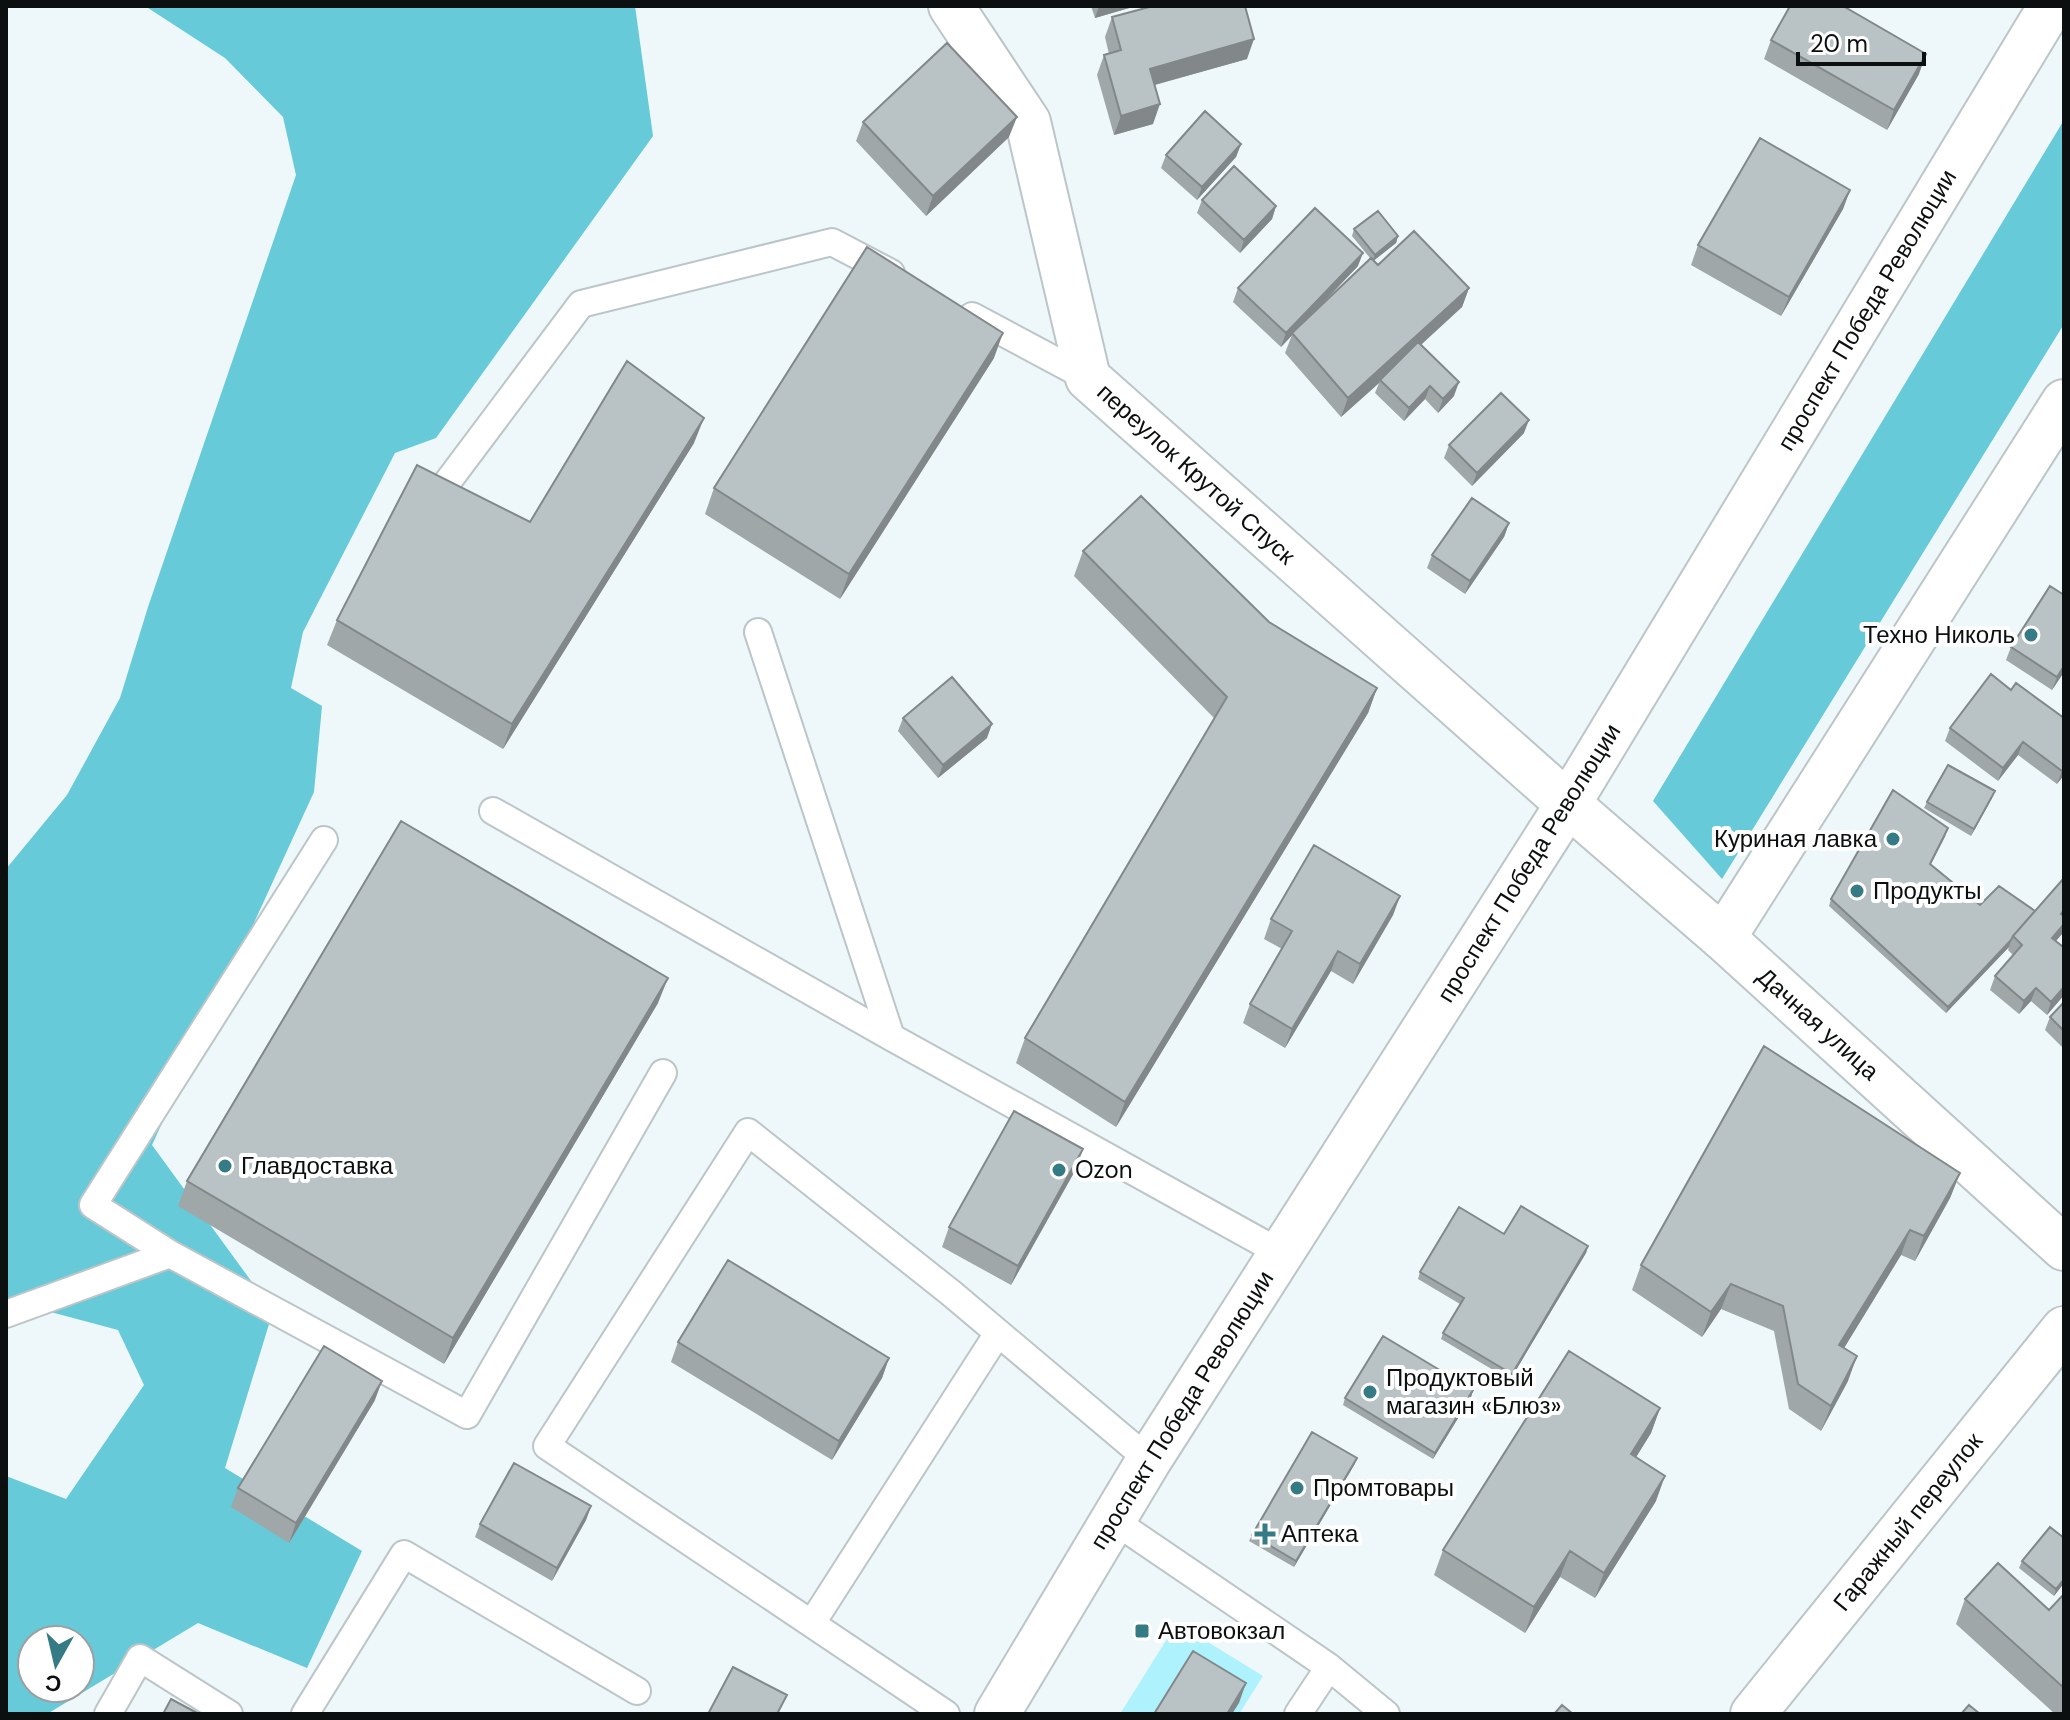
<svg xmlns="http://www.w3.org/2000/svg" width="2070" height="1720" font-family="'DM Sans',sans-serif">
<rect width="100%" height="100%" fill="#eef7f9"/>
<path fill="#aef2fd" d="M1177 1623 1263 1676 1239 1714H1120Z"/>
<path fill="#66cad9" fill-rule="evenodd" d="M145 6H635L653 136 436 438 395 453 303 632 291 688 322 706 314 792 152 1145 273 1311 225 1468 362 1551 307 1668 198 1623 47 1714H6V1476L66 1499 144 1385 118 1330 32 1307 6 1329V869L67 795 120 698 148 607 296 175 283 117 225 58ZM32 1640H80V1688H32Z
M2064 120V324L1722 879 1653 801Z"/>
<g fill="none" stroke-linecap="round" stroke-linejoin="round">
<g stroke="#bcc5c7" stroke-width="30">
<path id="lane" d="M972 316 1088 378
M446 484 581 304 832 242 891 273
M758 632 891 1037
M493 811 891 1037 1281 1253
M170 1254 467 1415 663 1073
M6 1314 170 1254 93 1205 324 840
M1113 1520 1329 1667 1386 1714
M812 1623 998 1333
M108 1714 140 1658 229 1714
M305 1714 404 1554 637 1691
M946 1714 547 1446 748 1132 951 1293 1149 1460
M1298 1714 1329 1667"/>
</g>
<g stroke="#bcc5c7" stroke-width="48">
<path id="street" d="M951 6 1028 122 1088 378 1568 804
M1723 938 2064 402
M1753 1714 2064 1329"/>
</g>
<g stroke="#bcc5c7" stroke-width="48">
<path id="secondary" d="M1568 804 1723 938 2064 1248"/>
</g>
<g stroke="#bcc5c7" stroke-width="48">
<path id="primary" d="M997 1714 1149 1460 1568 804 2051 6"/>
</g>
<use href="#lane" stroke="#fff" stroke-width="26"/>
<use href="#street" stroke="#fff" stroke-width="44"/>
<use href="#secondary" stroke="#fff" stroke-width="44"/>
<use href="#primary" stroke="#fff" stroke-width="44"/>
</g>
<path fill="#9fa7a9" d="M1091 6H1136L1095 18Z
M1112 17 1247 59 1155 85 1153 124 1114 135 1097 75 1104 55 1109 54 1105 37Z
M1771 40 1919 74 1887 130 1764 59Z
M863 122 1009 137 926 216 856 141Z
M1241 144 1236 157 1197 200 1161 168 1166 155Z
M1850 190 1843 209 1781 316 1691 265 1698 245Z
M1202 200 1276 206 1272 219 1240 253 1197 213Z
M1354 229 1398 236 1396 243 1373 261 1378 265 1469 288 1462 307 1421 345 1454 396 1438 413 1425 399 1404 421 1375 393 1379 383 1341 417 1285 353 1292 335 1281 347 1233 302 1238 288 1358 266 1307 319 1370 258 1352 236Z
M994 358 840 599 705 514 714 488Z
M1524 433 1472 486 1444 458 1449 445Z
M694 443 503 749 327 645 337 620Z
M1509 523 1504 537 1465 594 1427 568 1432 555Z
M1083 551 1269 622 1377 688 1368 713 1116 1127 1016 1063 1025 1038 1214 718 1074 576Z
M2011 647 2064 672 2052 690 2006 660Z
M1991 674 2064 775 2057 784 2018 755 1998 781 1945 741 1950 728Z
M903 718 987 738 938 778 898 731Z
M1992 798 1971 836 1924 808 1927 802Z
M1946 835 1931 864 1980 905 2035 911 2064 878V931L2056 941 2064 995 2047 1015 2031 1001 2019 1014 1990 990 1995 976 2013 955 2008 950 2009 947 1946 1013 1829 906 1831 899Z
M1400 896 1393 915 1353 984 1331 971 1285 1048 1243 1023 1250 1004 1282 949 1264 939 1271 919Z
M2064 1002V1049L2045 1030 2050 1017Z
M658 1003 444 1364 178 1206 187 1181Z
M1076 1169 1011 1285 942 1247 949 1227Z
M1960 1173 1950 1198 1915 1261 1901 1255 1844 1348 1848 1381 1821 1431 1789 1409 1774 1331 1721 1309 1702 1337 1632 1290 1641 1265Z
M1504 1234 1588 1246 1586 1253 1510 1380 1441 1339 1443 1333 1460 1304 1418 1279 1420 1272Z
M678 1342 889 1358 882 1378 832 1460 671 1362Z
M1473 1390 1471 1397 1433 1459 1343 1405 1345 1398Z
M375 1400 289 1543 231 1507 238 1488Z
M1660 1408 1651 1433 1636 1457 1656 1501 1595 1598 1560 1577 1525 1633 1434 1575 1443 1550Z
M1357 1458 1354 1465 1294 1567 1249 1541 1252 1535Z
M591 1506 586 1520 552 1581 475 1537 480 1524Z
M2064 1538V1583L2054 1596 2019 1568 2022 1561Z
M2064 1594V1714H2055L1956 1624 1965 1599 2049 1610Z"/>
<path fill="#828889" d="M1099 6H1136L1095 18Z
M1254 39 1247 59 1143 88 1150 69Z
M1926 54 1919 74 1887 130 1894 110Z
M1160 104 1153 124 1114 135 1121 116Z
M1017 117 1009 137 926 216 933 196Z
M1241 144 1236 157 1197 200 1202 187Z
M1850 190 1843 209 1781 316 1789 297Z
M1276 206 1272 219 1240 253 1244 240Z
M1398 236 1396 243 1372 262 1375 255Z
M1363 253 1358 266 1281 347 1286 333Z
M1469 288 1462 307 1381 381 1380 380 1379 383 1341 417 1348 398Z
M1003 333 994 358 840 599 849 574Z
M1459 382 1454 396 1438 413 1443 399Z
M1430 386 1425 399 1404 421 1409 408Z
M704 418 694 443 503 749 512 724Z
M1529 420 1524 433 1472 486 1477 473Z
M1509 523 1504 537 1465 594 1470 581Z
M2064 666V672L2052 690 2057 677Z
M1377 688 1368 713 1116 1127 1125 1102Z
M992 724 987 738 938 778 943 765Z
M2023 742 2018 755 1998 781 2003 768Z
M2064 768V775L2057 784 2062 771Z
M1995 791 1992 798 1971 836 1974 829Z
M1400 896 1393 915 1353 984 1360 964Z
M2064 924 2063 933 2047 951 2052 938Z
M2011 940 2009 947 1946 1013 1948 1007Z
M1338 951 1331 971 1285 1048 1292 1029Z
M668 978 658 1003 444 1364 453 1338Z
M2064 987V995L2047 1015 2051 1002Z
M2036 988 2031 1001 2019 1014 2024 1001Z
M1083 1149 1076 1169 1011 1285 1018 1266Z
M1960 1173 1950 1198 1915 1261 1924 1236Z
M1910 1230 1901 1255 1830 1371 1839 1345Z
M1588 1246 1586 1253 1510 1380 1512 1374Z
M1731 1284 1721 1309 1702 1337 1711 1312Z
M1857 1356 1848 1381 1821 1431 1831 1406Z
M889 1358 882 1378 832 1460 839 1441Z
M382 1381 375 1400 289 1543 296 1523Z
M1473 1390 1471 1397 1433 1459 1435 1453Z
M1660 1408 1651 1433 1622 1480 1631 1454Z
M1357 1458 1354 1465 1294 1567 1296 1561Z
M1665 1476 1656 1501 1595 1598 1604 1573Z
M591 1506 586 1520 552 1581 557 1568Z
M1570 1551 1560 1577 1525 1633 1534 1607Z
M2064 1579V1583L2054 1596 2056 1589Z
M1246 1683 1239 1703 1232 1714H1227Z"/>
<path fill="#b9c2c4" stroke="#828889" stroke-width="2" d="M1153 6H1245L1254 39 1150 69 1160 104 1121 116 1104 55 1121 50 1112 17Z
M1790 6H1843L1926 54 1894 110 1771 40Z
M947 43 1017 117 933 196 863 122Z
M1205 111 1241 144 1202 187 1166 155Z
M1760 138 1850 190 1789 297 1698 245Z
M1234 166 1276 206 1244 240 1202 200Z
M1315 208 1363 253 1286 333 1238 288Z
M1378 211 1398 236 1375 255 1354 229Z
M1414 231 1469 288 1348 398 1292 333 1371 258 1378 265Z
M867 247 1003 333 849 574 714 488Z
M1418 342 1459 382 1443 399 1430 386 1409 408 1380 380Z
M627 361 704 418 512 724 337 620 417 465 530 522Z
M1501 393 1529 420 1477 473 1449 445Z
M1141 496 1269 622 1377 688 1125 1102 1025 1038 1227 697 1083 551Z
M1472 498 1509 523 1470 581 1432 555Z
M2050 586 2064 595V666L2057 677 2011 647Z
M1991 674 2011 690 2016 683 2064 718V768L2062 771 2023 742 2003 768 1950 728Z
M952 677 992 724 943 765 903 718Z
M1948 765 1995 791 1974 829 1927 802Z
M1893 790 1948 828 1930 864 1980 905 1999 886 2035 911 2013 936 2011 940 1948 1007 1831 899Z
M401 821 668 978 453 1338 187 1181Z
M1314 845 1400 896 1360 964 1338 951 1292 1029 1250 1004 1292 931 1271 919Z
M2064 878V910L2061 914 2064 916V924L2052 938 2062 946 2064 945V987L2051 1002 2036 988 2024 1001 1995 976 2022 945 2013 936Z
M2064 1002V1031L2050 1017Z
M1764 1046 1960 1173 1924 1236 1910 1230 1839 1345 1857 1356 1831 1406 1798 1384 1783 1306 1731 1284 1711 1312 1641 1265Z
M1014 1111 1083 1149 1018 1266 949 1227Z
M1521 1206 1588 1246 1512 1374 1443 1333 1464 1298 1420 1272 1459 1207 1504 1234Z
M728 1260 889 1358 839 1441 678 1342Z
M1383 1336 1473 1390 1435 1453 1345 1398Z
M324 1346 382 1381 296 1523 238 1488Z
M1569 1351 1660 1408 1631 1454 1665 1476 1604 1573 1570 1551 1534 1607 1443 1550Z
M1312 1432 1357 1458 1296 1561 1252 1535Z
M514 1463 591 1506 557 1568 480 1524Z
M2050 1527 2064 1538V1579L2056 1589 2022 1561Z
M1998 1563 2049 1610 2064 1594V1688L1965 1599Z
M1193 1651 1246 1683 1227 1714H1154Z
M733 1667 787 1695 777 1714H708Z
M171 1699 199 1714H163Z
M1562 1705 1573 1714H1554Z
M1969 1705 1980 1714H1961Z"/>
<g fill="#347b85" stroke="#fff" stroke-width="3">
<circle cx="2031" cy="635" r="8"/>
<circle cx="1893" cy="839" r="8"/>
<circle cx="1857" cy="891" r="8"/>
<circle cx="225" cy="1166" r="8"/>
<circle cx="1059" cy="1170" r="8"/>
<circle cx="1370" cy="1392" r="8"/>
<circle cx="1297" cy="1488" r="8"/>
<path d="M1261 1522h8v8h8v8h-8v8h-8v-8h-8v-8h8z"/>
<rect x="1134" y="1623" width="16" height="16" rx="4"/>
</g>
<g text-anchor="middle" stroke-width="8" stroke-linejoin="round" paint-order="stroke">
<g font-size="24" fill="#0c0f0f" stroke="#fff">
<text transform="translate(1867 310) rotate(-59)" y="8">проспект Победа Революции</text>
<text transform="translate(1196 474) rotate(42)" y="8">переулок Крутой Спуск</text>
<text transform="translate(1529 863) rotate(-58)" y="8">проспект Победа Революции</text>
<text transform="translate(1818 1024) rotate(42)" y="8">Дачная улица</text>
<text transform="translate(1182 1410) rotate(-58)" y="8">проспект Победа Революции</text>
<text transform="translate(1908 1522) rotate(-51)" y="8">Гаражный переулок</text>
</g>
<g font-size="24" fill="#0c0f0f" stroke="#fff" text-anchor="start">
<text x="2015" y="643" text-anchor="end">Техно Николь</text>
<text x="1877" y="847" text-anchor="end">Куриная лавка</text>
<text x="1873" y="899">Продукты</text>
<text x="241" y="1174">Главдоставка</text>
<text x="1075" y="1178">Ozon</text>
<text x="1386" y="1386">Продуктовый<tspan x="1386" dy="28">магазин «Блюз»</tspan></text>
<text x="1313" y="1496">Промтовары</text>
<text x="1281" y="1542">Аптека</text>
<text x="1158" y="1639">Автовокзал</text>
</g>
</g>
<rect width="2070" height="1720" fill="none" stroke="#0c0f0f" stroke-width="16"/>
<g transform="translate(56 1664) rotate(188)"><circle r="38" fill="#ffffff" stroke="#9e9f9f" stroke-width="2"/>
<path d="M0-6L14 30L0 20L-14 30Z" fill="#347b85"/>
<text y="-12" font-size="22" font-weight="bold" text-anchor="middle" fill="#0c0f0f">С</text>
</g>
<path d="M1798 52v12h126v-12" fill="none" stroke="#0c0f0f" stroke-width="4"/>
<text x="1810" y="52" font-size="24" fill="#0c0f0f" stroke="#ffffff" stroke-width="6" paint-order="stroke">20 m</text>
</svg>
